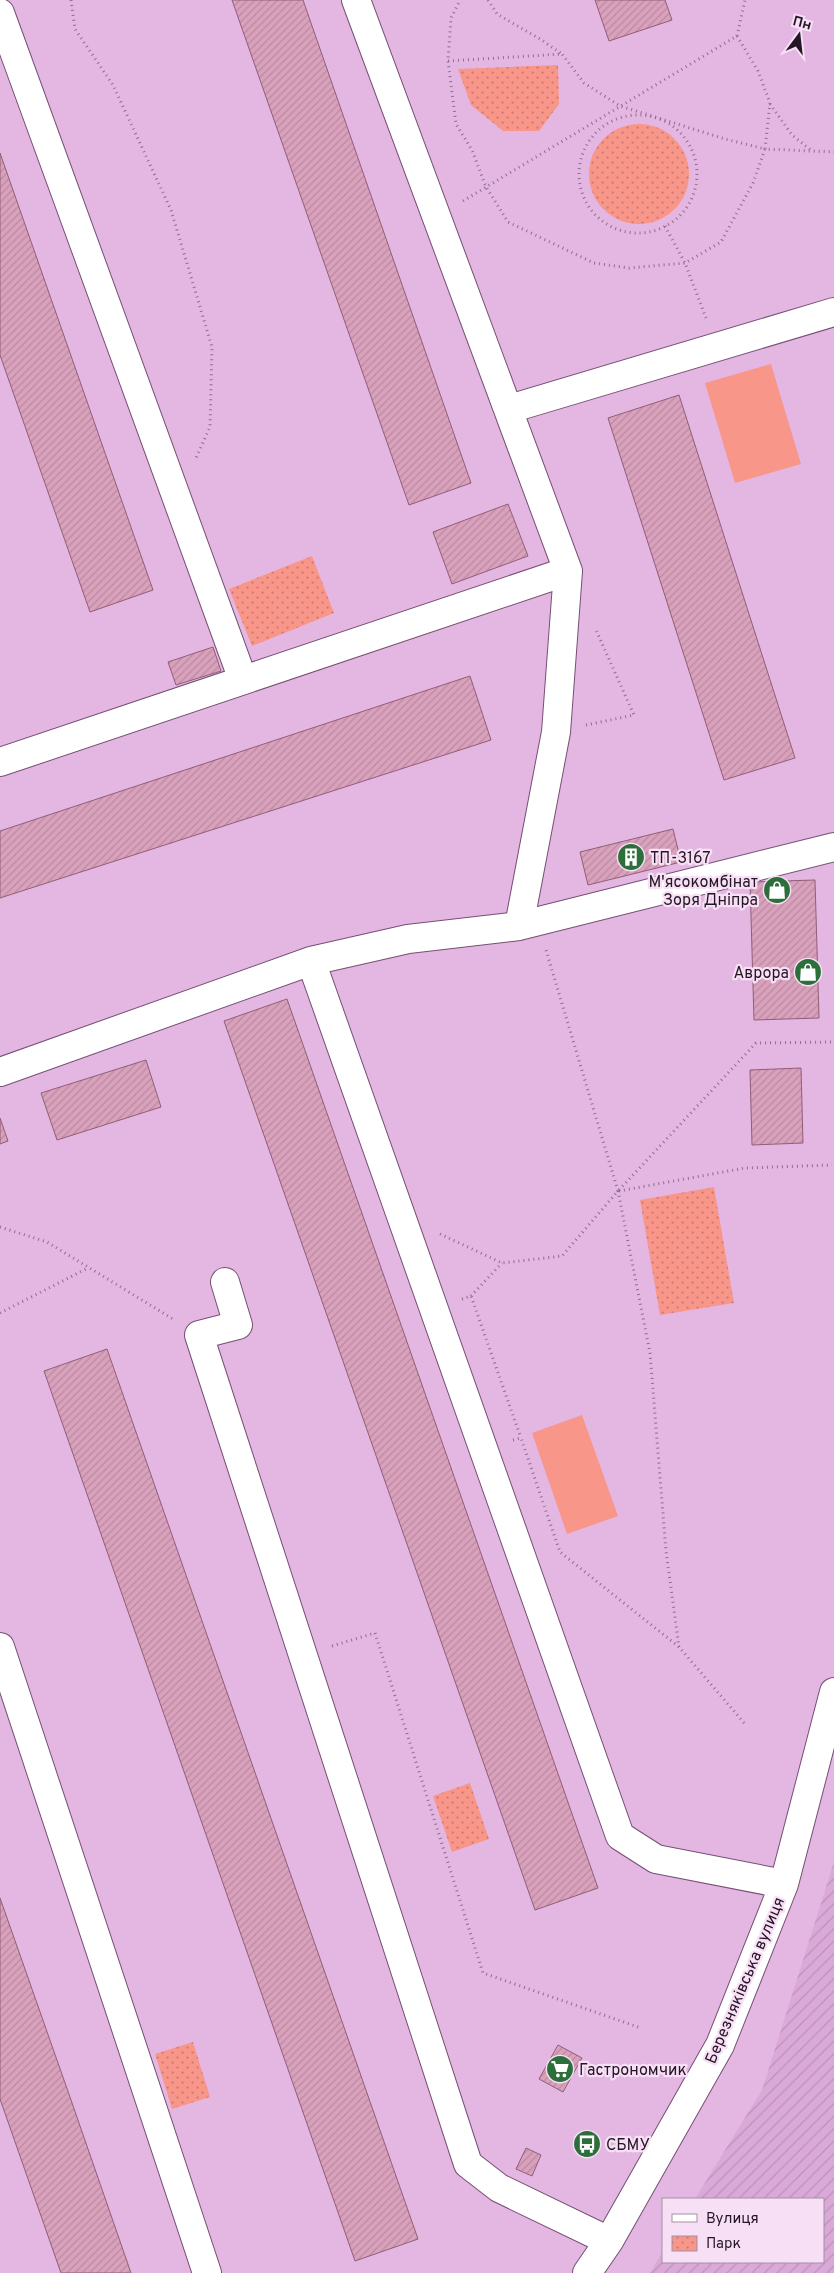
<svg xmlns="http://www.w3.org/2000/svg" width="834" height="2273" font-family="Overpass,sans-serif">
<defs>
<pattern id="industrial-furrows" width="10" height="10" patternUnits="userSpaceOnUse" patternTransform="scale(1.25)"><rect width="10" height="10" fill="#daa9d8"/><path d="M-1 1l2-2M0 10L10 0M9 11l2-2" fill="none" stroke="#bb91b9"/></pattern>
<pattern id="park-dots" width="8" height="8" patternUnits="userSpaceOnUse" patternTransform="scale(1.25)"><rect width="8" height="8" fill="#f9968a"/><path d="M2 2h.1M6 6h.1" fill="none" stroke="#c97971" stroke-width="1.8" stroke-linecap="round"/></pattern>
<pattern id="building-hatch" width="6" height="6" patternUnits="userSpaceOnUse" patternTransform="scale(1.25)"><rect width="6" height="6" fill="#d9a1bc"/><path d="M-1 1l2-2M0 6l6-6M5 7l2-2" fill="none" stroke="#ba8aa1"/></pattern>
</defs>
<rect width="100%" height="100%" fill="#e3b7e1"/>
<path fill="url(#industrial-furrows)" d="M834 1862V2273H650L663 2251V2262H823V2199H695L762 2090Z"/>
<path fill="#f9968a" d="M771 364 801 464 735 483 705 383Z
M582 1415 618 1516 567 1534 532 1433Z"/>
<path fill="url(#park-dots)" d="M558 65 559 104 539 131H503L471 105 458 69Z
M589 174a50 50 0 1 1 100 0a50 50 0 1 1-100 0Z
M312 556 334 613 252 646 229 589Z
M714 1187 734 1303 660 1315 640 1200Z
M470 1783 489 1839 452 1852 433 1796Z
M193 2042 210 2097 172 2109 155 2054Z"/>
<path fill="url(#building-hatch)" stroke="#915e78" d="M232 0H303L471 483 409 505Z
M595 0H665L672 20 609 41Z
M0 153 153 590 90 612 0 355Z
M679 395 795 758 724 780 608 418Z
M508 504 528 556 452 584 433 532Z
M213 647 221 671 176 685 168 662Z
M470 676 491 740 0 898V831Z
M673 829 681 862 588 885 580 852Z
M815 880 819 1018 754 1020 750 882Z
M287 999 598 1888 535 1910 224 1021Z
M146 1060 161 1107 57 1140 41 1093Z
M801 1068 803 1143 752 1145 750 1070Z
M0 1118 8 1141 0 1144Z
M107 1349 418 2239 355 2261 44 1371Z
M0 1898 71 2100 131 2273H61L0 2099Z
M558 2045 582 2058 563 2092 539 2079Z
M526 2148 541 2155 532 2176 516 2169Z"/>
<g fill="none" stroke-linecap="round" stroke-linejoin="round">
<g stroke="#764f74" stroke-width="30">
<path id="minor" d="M356 0 568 571 556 732 519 926
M0 13 243 680
M509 409 834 312
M0 762 568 571
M311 961 620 1836 656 1859 784 1884
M0 1072 311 961 408 939 519 926 834 847
M225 1282 238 1325 199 1335 468 2164 499 2188 609 2241
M0 1647 207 2273
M587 2273 609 2241 720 2045 784 1884 834 1692"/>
</g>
<path stroke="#8e6e8c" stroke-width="3" stroke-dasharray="1 4" stroke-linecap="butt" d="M71 0 75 29 113 85 171 210 212 347 210 427 196 458
M488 0 497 14 540 39 562 54
M737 36 758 71 770 103 765 149 834 152
M448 61 562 54 584 83 620 106 725 139 765 149 753 183 721 242 685 263 629 268 594 263 508 222 486 187 472 150 456 124 448 61 451 18 460 0
M770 104 792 135 812 151
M579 174a59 59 0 1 1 118 0a59 59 0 1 1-118 0Z
M463 201 737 36 745 0
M665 226 685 263 706 318
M586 725 634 715 596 630
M619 1190 756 1043 834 1042
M618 1191 650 1353 666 1551 679 1647
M619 1191 745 1168 832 1165
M0 1227 47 1242 173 1319
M440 1234 502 1263 562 1256 618 1191 546 950
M471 1296 502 1263
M462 1299 471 1296 521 1438
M0 1313 88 1268
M513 1440 521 1438 560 1552 679 1647 745 1724
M332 1646 375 1633 483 1973 641 2028"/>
<use href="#minor" stroke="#fff" stroke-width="28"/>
</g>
<defs>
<g id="building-disc" transform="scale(1.4375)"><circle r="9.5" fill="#2c6f3a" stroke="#f7e0f6"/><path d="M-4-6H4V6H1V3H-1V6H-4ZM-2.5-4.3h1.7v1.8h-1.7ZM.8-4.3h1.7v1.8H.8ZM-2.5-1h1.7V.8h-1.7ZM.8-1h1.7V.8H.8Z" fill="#fff"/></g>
<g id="shop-disc" transform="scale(1.4375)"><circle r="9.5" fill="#2c6f3a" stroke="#f7e0f6"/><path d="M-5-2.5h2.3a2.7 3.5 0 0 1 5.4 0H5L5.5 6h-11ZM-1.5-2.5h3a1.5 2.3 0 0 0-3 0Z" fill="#fff"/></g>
<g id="supermarket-disc" transform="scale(1.4375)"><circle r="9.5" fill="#2c6f3a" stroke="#f7e0f6"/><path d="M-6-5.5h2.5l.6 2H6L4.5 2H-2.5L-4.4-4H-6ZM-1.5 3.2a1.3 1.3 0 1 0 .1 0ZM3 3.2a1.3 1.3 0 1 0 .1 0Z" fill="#fff"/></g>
<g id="bus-disc" transform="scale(1.4375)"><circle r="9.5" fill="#2c6f3a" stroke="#f7e0f6"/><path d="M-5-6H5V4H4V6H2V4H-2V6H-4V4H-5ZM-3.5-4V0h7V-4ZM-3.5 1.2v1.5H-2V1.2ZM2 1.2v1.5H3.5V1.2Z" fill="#fff"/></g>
</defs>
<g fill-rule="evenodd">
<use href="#building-disc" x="631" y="857"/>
<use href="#shop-disc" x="777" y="890"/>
<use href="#shop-disc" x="808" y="972"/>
<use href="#supermarket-disc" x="560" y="2069"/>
<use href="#bus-disc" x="587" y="2144"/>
</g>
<g text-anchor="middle" stroke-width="4.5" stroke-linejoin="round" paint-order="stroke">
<g font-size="16" fill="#261625" stroke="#f7e0f6" text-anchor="start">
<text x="650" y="863">ТП-3167</text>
<text x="758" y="887" text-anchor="end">М'ясокомбінат<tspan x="758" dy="18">Зоря Дніпра</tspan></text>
<text x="789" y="978" text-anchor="end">Аврора</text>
<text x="579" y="2075">Гастрономчик</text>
<text x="606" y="2150">СБМУ</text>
</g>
<g font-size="16" fill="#261625" stroke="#f7e0f6">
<text transform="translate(744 1980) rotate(-67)" y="6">Березняківська вулиця</text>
</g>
</g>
<rect x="662" y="2198" width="162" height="65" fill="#f7e0f6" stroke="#a38fa2"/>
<rect x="672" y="2214" width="25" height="8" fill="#ffffff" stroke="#a38fa2"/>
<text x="706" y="2223" font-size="15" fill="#261625">Вулиця</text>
<rect x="672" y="2236" width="25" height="15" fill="url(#park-dots)" stroke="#a38fa2"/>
<text x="706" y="2248" font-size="15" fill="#261625">Парк</text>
<g transform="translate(799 35) rotate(15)" stroke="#f7e0f6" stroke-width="4" paint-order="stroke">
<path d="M0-4L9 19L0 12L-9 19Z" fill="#261625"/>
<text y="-8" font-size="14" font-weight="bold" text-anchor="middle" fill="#261625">Пн</text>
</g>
</svg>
